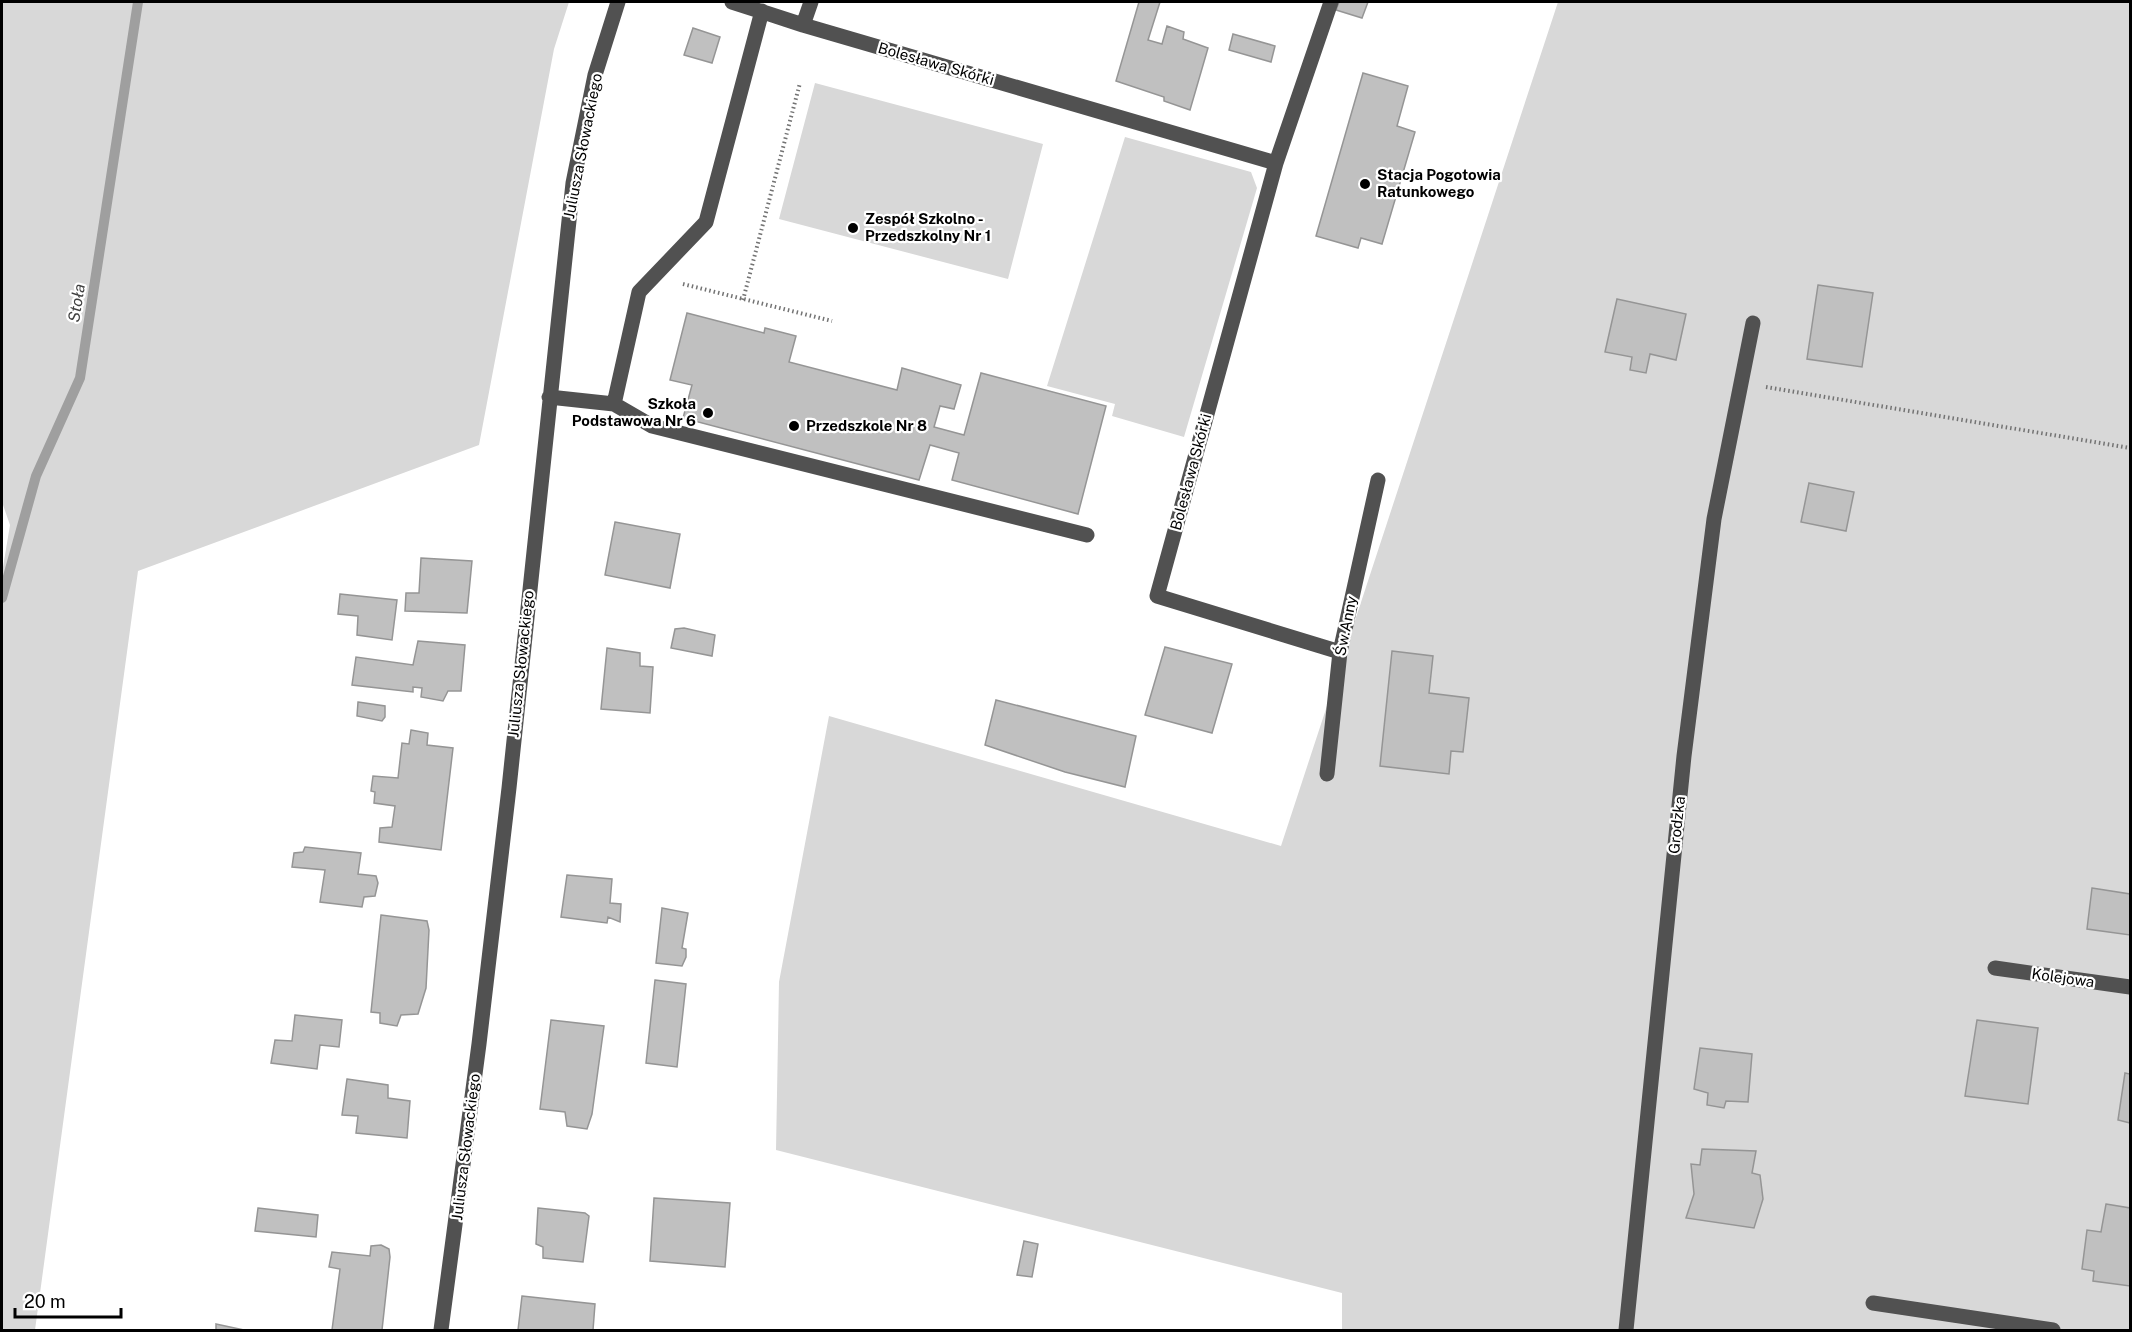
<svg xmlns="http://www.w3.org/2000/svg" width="2132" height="1332" font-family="'Public Sans',sans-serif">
<rect width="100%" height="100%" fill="#fff"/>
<path fill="#d8d8d8" d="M2 2H569L554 49 479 445 138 571 35 1330H2V573L10 525 2 502Z
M1558 2H2130V1330H1342V1293L776 1150 779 982 829 716 1281 846Z
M815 83 1043 144 1008 279 779 219Z
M1125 137 1251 172 1257 188 1184 437 1112 416 1115 404 1047 386Z"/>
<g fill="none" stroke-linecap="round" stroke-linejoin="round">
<path stroke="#9f9f9f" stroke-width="10" d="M2 598 36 476 80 378 138 2"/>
</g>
<path fill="#c0c0c0" stroke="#959595" stroke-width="1.5" d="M1139 2H1160L1148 40 1162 44 1167 26 1184 32 1183 39 1208 48 1190 110 1164 101V97L1116 81Z
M1339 2H1368L1362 18 1336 10Z
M693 28 720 37 712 63 684 55Z
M1233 34 1275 46 1271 62 1229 50Z
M1363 73 1408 86 1397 126 1415 132 1382 244 1361 238 1358 248 1316 236Z
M1818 285 1873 293 1862 367 1807 359Z
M1617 299 1686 314 1676 360 1650 354 1646 373 1630 370 1632 357 1605 352Z
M687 313 764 333 765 328 796 336 789 362 897 390 902 368 961 385 954 409 940 406 934 427 964 435 981 373 1106 406 1078 514 952 480 959 453 930 445 919 480 683 418 692 385 670 380Z
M1809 483 1854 492 1846 531 1801 522Z
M615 522 680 534 670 588 605 575Z
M421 558 472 561 467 613 405 611 406 593H419Z
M340 594 397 600 392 640 357 635 358 616 338 614Z
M684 628 715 635 712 656 671 648 675 629Z
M418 641 465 645 461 691H448L443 701 421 697 422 688 413 687V692L352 685 356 657 413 665Z
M1165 647 1232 664 1212 733 1145 715Z
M607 648 640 653V666L653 667 650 713 601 709Z
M1392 651 1433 656 1429 693 1469 698 1463 752 1451 751 1449 774 1380 766Z
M996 700 1136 736 1125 787 1065 772 985 745Z
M358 702 385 706V717L382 721 357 716Z
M411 730 428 733 427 745 453 748 441 850 379 842 380 828 392 827 395 806 374 803 375 792 371 791 373 776 398 778 402 743 409 744Z
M305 847 361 853 358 874 376 876 378 883 375 896 364 897 362 907 320 902 325 870 292 867 294 853 303 852Z
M567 875 612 879 610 903 621 904 620 922 608 917 607 923 561 917Z
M2092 888 2130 894V935L2087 929Z
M662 908 688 913 682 948 686 949V957L682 966 656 963Z
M381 915 427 921 429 930 426 988 418 1014 401 1015 397 1026 380 1023V1013L371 1012Z
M655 980 686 984 677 1067 646 1063Z
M295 1015 342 1020 339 1047 320 1045 317 1069 271 1063 275 1040 292 1041Z
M551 1020 604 1026 592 1114 587 1129 567 1126 565 1112 540 1109Z
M1977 1020 2038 1028 2028 1104 1965 1096Z
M1700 1048 1752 1054 1748 1102 1726 1101 1724 1108 1707 1105 1708 1093 1694 1089Z
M2125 1073 2130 1074V1123L2118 1120Z
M347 1079 388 1085V1098L410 1101 407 1138 356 1133 358 1116 342 1115Z
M1702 1149 1756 1151 1752 1173 1760 1175 1763 1199 1754 1228 1686 1218 1694 1194 1691 1164 1700 1165Z
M654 1198 730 1203 725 1267 650 1261Z
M2106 1204 2130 1208V1286L2093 1281 2094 1271 2082 1269 2087 1230 2101 1232Z
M258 1208 318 1215 316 1237 255 1231Z
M538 1208 585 1213 589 1216 583 1262 543 1258V1247L536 1244Z
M1024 1241 1038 1244 1032 1277 1017 1275Z
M381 1245 389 1249 390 1257 382 1330H332L340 1269 329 1267 332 1252 370 1256 371 1246Z
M522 1296 595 1304 593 1330H518Z
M216 1324 244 1330H216Z"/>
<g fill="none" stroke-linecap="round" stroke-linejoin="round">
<path stroke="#737373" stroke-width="4" stroke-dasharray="1.5 3" stroke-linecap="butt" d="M683 284 832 321
M743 300 800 83
M1766 387 2130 448"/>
<path stroke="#515151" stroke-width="15" d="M732 2 803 25 1276 163
M1331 2 1276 163 1157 596 1340 652
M803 25 811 2
M549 397 614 404 639 292 706 222 762 11
M614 404 652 426 1087 535
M1327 774 1340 652 1378 480
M1995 968 2130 987
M1873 1303 2053 1330
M441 1330 479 1044 509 788 573 183 595 75 618 2
M1626 1330 1684 756 1714 519 1753 323"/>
</g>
<g fill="#000" stroke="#fff" stroke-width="2">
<circle cx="1365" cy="184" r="6"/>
<circle cx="853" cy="228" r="6"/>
<circle cx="708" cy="413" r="6"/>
<circle cx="794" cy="426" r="6"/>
</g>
<g text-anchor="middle" stroke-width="4.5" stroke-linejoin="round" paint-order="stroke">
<g font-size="15" fill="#000" stroke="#fff">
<text transform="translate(936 64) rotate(16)" y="5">Bolesława Skórki</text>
<text transform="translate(583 146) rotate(-79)" y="5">Juliusza Słowackiego</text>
<text transform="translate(1191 472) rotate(-75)" y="5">Bolesława Skórki</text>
<text transform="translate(1346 626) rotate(-79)" y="5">Św.Anny</text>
<text transform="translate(521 664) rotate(-84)" y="5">Juliusza Słowackiego</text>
<text transform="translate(1677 825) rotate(-84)" y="5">Grodzka</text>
<text transform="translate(2063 978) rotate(8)" y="5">Kolejowa</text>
<text transform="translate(466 1147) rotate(-83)" y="5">Juliusza Słowackiego</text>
</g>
<g font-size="15" font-weight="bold" fill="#000" stroke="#fff" text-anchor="start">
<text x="1377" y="180">Stacja Pogotowia<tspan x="1377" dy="17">Ratunkowego</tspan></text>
<text x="865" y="224">Zespół Szkolno -<tspan x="865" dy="17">Przedszkolny Nr 1</tspan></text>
<text x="696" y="409" text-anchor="end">Szkoła<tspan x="696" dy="17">Podstawowa Nr 6</tspan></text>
<text x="806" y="431">Przedszkole Nr 8</text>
</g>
<g font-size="16" font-style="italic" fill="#404040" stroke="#fff">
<text transform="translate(76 303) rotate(-81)" y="6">Stoła</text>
</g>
</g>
<rect width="2132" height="1332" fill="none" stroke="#000000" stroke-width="6"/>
<path d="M15 1308v9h106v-9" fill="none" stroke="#000000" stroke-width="3"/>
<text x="24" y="1308" font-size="18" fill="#000000" stroke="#ffffff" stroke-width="4.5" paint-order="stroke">20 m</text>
</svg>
